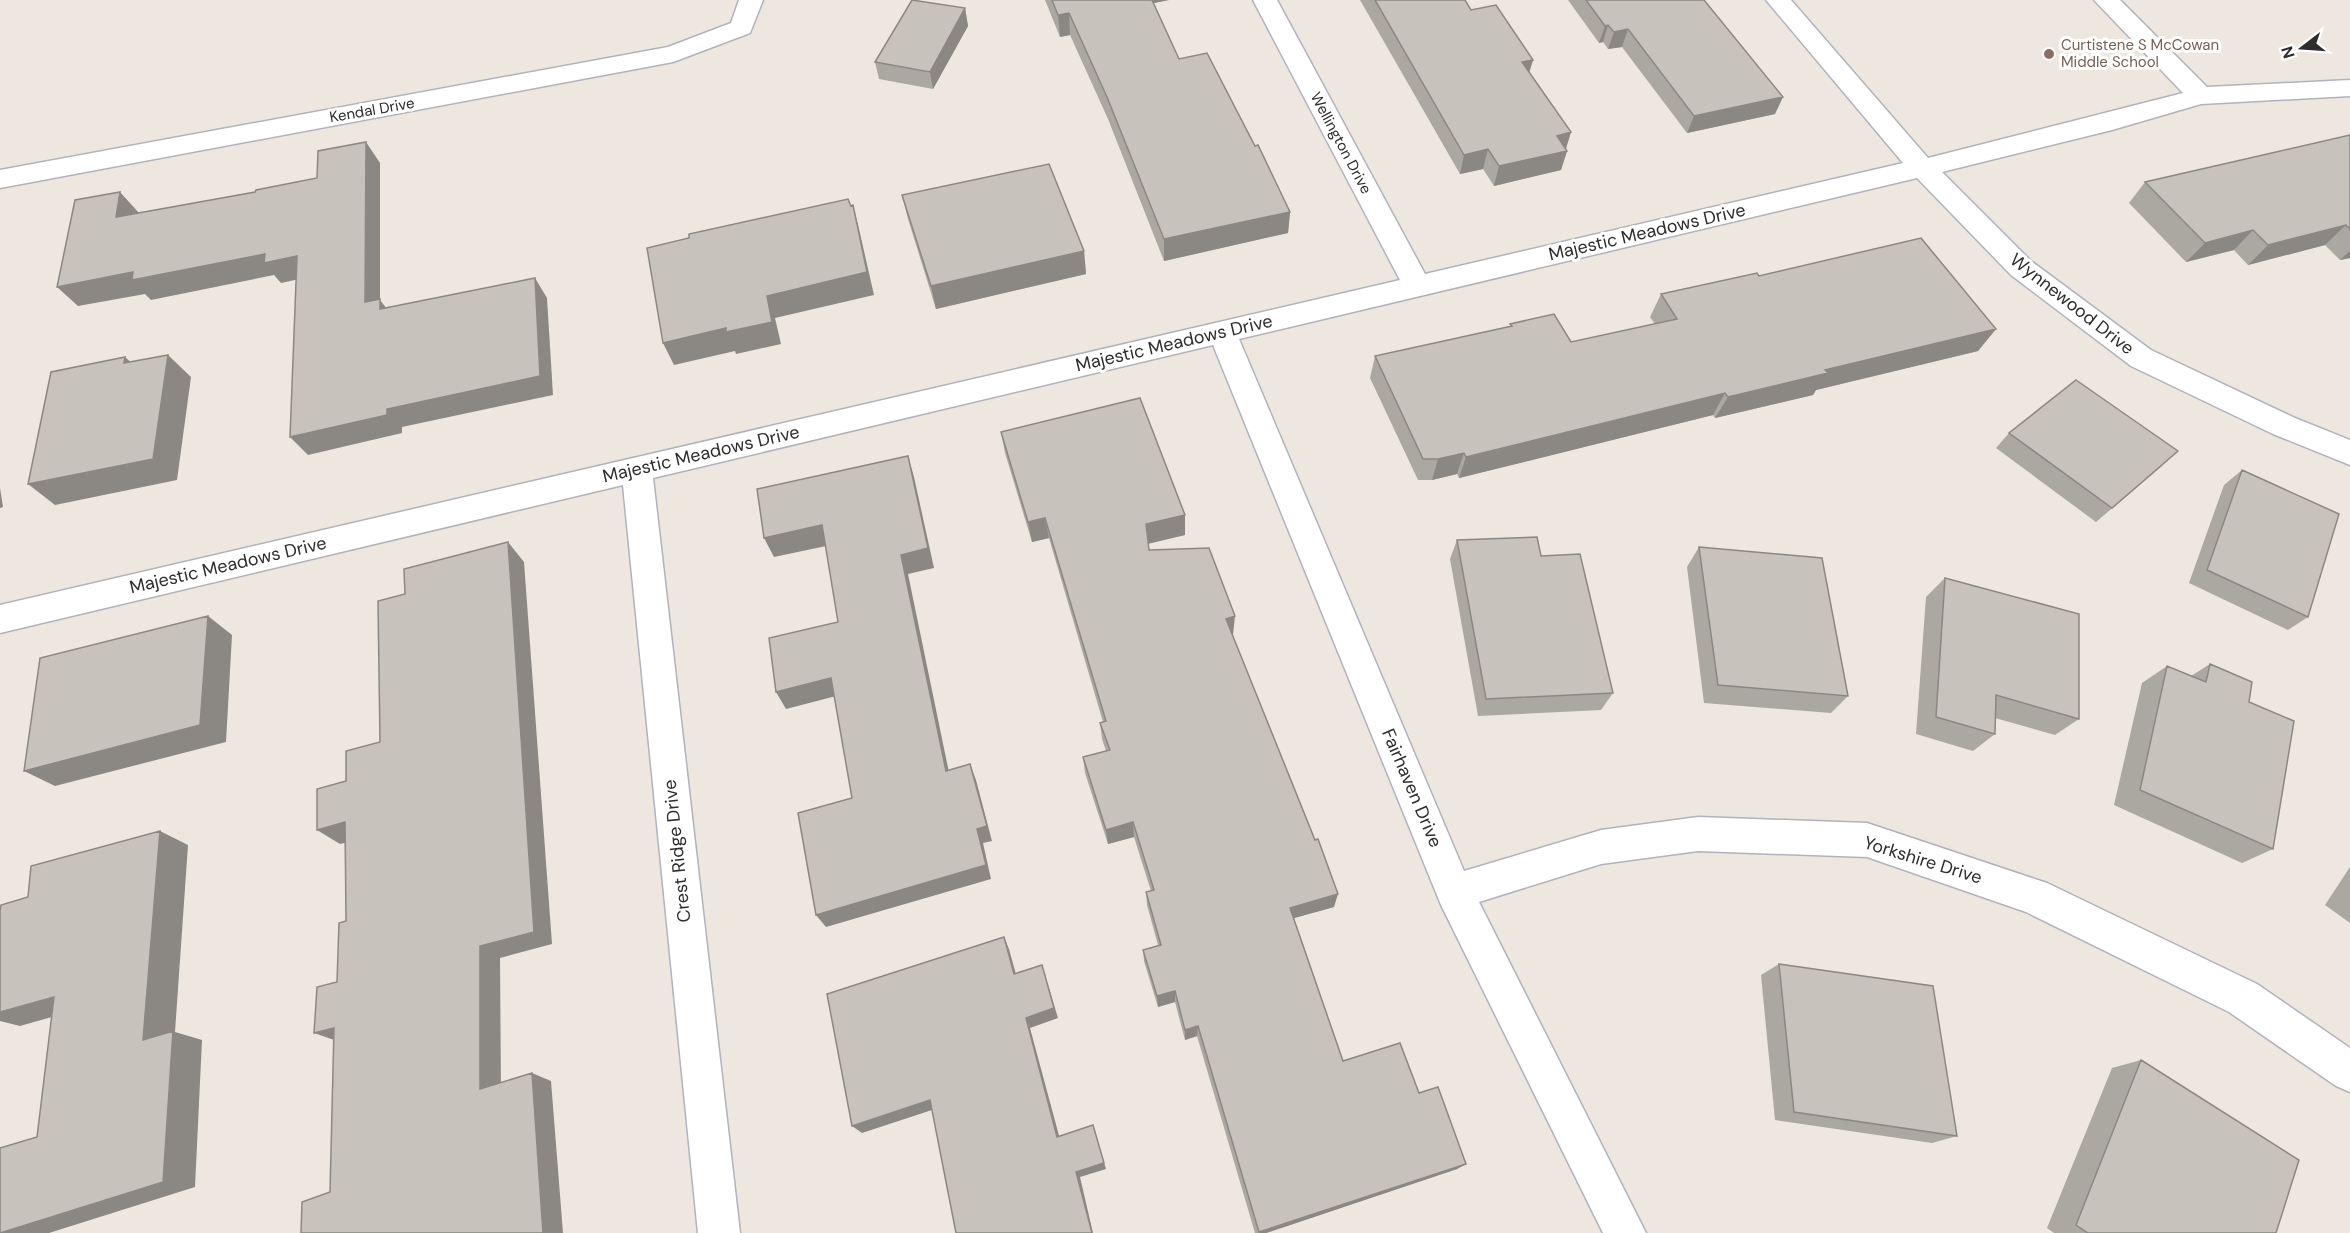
<svg xmlns="http://www.w3.org/2000/svg" width="2350" height="1233" font-family="'DM Sans',sans-serif">
<rect width="100%" height="100%" fill="#eee7e0"/>
<g fill="none" stroke-linecap="round" stroke-linejoin="round">
<g stroke="#b0b3bd" stroke-width="3">
<path id="minor" d="M739 0H763L750 33 673 62 0 188V170L668 47 731 23Z
M1253 0H1277L1425 274 1903 163 1766 0H1791L1928 158 2183 93 2094 0H2120L2207 87 2350 80V96L2201 104 2112 130 1942 172 2031 261 2151 350 2295 418 2350 440V465L2273 434 2131 366 2011 275 1917 178 1239 339 1464 871 1601 830 1698 817 1867 823 2047 883 2257 984 2350 1048V1092L2336 1086 2229 1012 2026 912 1867 857 1698 851 1601 864 1479 902 1646 1233H1603L1441 905 1213 345 653 478 740 1233H698L623 485 0 633V605L1400 280Z"/>
</g>
<use href="#minor" fill="#fff" fill-rule="evenodd"/>
</g>
<path fill="#aba7a1" d="M1045 0H1169L1153 3 1179 59 1290 212 1288 233 1164 261 1108 119 1070 35 1060 37Z
M1360 0H1465L1471 10 1533 60 1529 72 1571 132 1566 149 1567 151 1561 170 1494 186 1483 169 1460 174Z
M1568 0H1704L1775 114 1687 133 1622 47 1608 49 1603 42 1599 43Z
M965 8 968 26 933 89 879 79 875 62Z
M2350 135V258L2340 260 2325 245 2248 265 2234 250 2186 262 2129 203 2145 182Z
M902 195 1084 251 1086 274 936 309 908 219Z
M1759 276 1996 329 1978 351 1816 390 1813 395 1715 418 1713 415 1459 478 1457 474 1432 480H1418L1370 378 1375 356 1510 327V324L1571 342 1655 324 1650 317 1661 294Z
M1001 432 1185 535 1148 544 1149 550 1233 635H1232L1334 907 1294 918 1343 1061 1419 1093 1466 1164 1457 1169 1266 1233H1255L1197 1036 1185 1040 1175 1002 1158 1007 1144 961 1143 950 1158 945 1147 905 1146 892 1151 891 1134 837 1108 844 1085 773 1083 757 1106 751 1102 739 1100 723 1103 722 1049 538 1032 542 1005 453Z
M2009 433 2162 466 2096 522 1996 448Z
M2242 470 2308 617 2288 630 2189 583 2224 485Z
M1457 540 1541 556 1613 693 1601 710 1478 716 1450 559Z
M1699 547 1848 696 1831 713 1704 703 1687 567Z
M1945 578 2079 719 2055 735 1995 718V734L1973 751 1916 734 1926 597Z
M2210 664 2249 702 2273 849 2242 863 2114 805 2142 683 2167 666 2191 676Z
M2350 867V923L2325 905Z
M1779 964 1957 1136 1932 1143 1775 1120 1761 975Z
M2141 1060 2276 1233H2054L2047 1228 2112 1068Z"/>
<path fill="#8b8883" d="M1144 0H1169L1144 5Z
M965 8 968 26 933 89 930 72Z
M1069 13 1070 35 1060 37 1058 15Z
M1608 25 1603 42 1599 43 1605 26Z
M1628 29 1622 47 1608 49 1614 32Z
M1533 60 1527 80 1522 62Z
M1783 97 1775 114 1687 133 1694 116Z
M1571 132 1565 151H1567L1561 170 1494 186 1499 166 1557 136Z
M366 142 380 163V300L394 318 365 302Z
M1488 149 1483 169 1460 174 1464 155Z
M120 192 139 213 116 217Z
M853 205 859 229 874 295 775 318 781 344 736 354 735 351 674 365 663 343 767 296Z
M1290 212 1288 233 1164 261V239Z
M2346 225 2325 245 2248 265 2268 245Z
M2253 230 2234 250 2186 262 2205 243Z
M1084 251 1086 274 936 309 931 286Z
M2350 251V258L2340 260Z
M265 254 297 256 313 276 281 283 274 275 151 300 145 294 78 306 57 287 133 272Z
M535 278 547 298 553 395 402 427V433L308 455 290 437 387 409Z
M1996 329 1978 351 1816 390 1813 395 1715 418 1728 397 1825 370Z
M168 355 191 377 177 480 55 505 28 484Z
M125 357 149 379 124 363Z
M1725 393 1713 415 1459 478 1466 457Z
M1464 453 1457 474 1432 480 1438 459Z
M908 456 914 477 934 568 908 574 952 787 946 771 901 555Z
M0 488 3 507 0 508Z
M1185 515V535L1146 544V524Z
M1045 518 1049 538 1032 542 1028 522Z
M822 525 831 545 774 557 764 538Z
M508 542 524 562 552 944 500 958 501 1097 480 1089V946Z
M208 616 232 635 226 742 55 786 24 771Z
M1235 616 1233 635 1224 637 1226 619Z
M831 678 840 695 786 709 776 692Z
M970 764 976 780 992 841 983 843 991 879 826 927 816 915 977 829Z
M345 822 368 837 340 844 317 830Z
M1133 822 1134 837 1108 844 1106 830Z
M160 831 188 845 175 1032 202 1040 195 1187 49 1233H0L143 1040Z
M1338 894 1334 907 1287 920 1290 908Z
M1004 937 1009 949 1019 985 1014 974Z
M1042 965 1058 1018 1030 1028 1061 1143 1057 1137 1026 1018Z
M1175 991V1002L1158 1007 1157 996Z
M54 997 87 1007 20 1026 0 1021V1012Z
M1198 1026 1197 1036 1185 1040V1030Z
M334 1028 340 1042 314 1033Z
M532 1073 551 1081 563 1233H543Z
M930 1100 938 1108 862 1133 852 1126Z
M1093 1125 1106 1169 1080 1177 1093 1233H1092L1076 1172Z
M1466 1164 1457 1169 1266 1233H1258Z"/>
<path fill="#c7c2bb" stroke="#8b8883" stroke-width="1.5" d="M912 0 965 8 930 72 875 62Z
M1052 0H1152L1179 59 1207 53 1255 146 1258 145 1290 212 1164 239 1107 97 1069 13 1058 15Z
M1375 0H1465L1471 10 1496 5 1533 60 1522 62 1571 132 1557 136 1567 151 1499 166 1488 149 1464 155Z
M1586 0H1704L1783 97 1694 116 1628 29 1614 32 1608 25 1605 26Z
M2350 135V229L2346 225 2268 245 2253 230 2205 243 2145 182Z
M366 142 365 302 380 299V309L535 278 540 376 387 409V415L290 437 297 256 264 263 265 254 132 280 133 272 57 287 75 200 120 192 116 217 255 192 256 190 317 178 318 151Z
M1049 164 1084 251 931 286 902 195Z
M848 199 851 206 853 205 867 272 767 296 772 322 726 332V328L663 343 647 248 689 238V234Z
M1921 238 1996 329 1825 370 1828 373 1728 397 1725 393 1466 457 1464 453 1438 459H1423L1375 356 1512 326 1510 324 1554 314 1571 342 1677 319 1661 294 1757 273 1759 276Z
M168 355 153 459 28 484 51 372 125 357 124 363Z
M2076 380 2178 451 2112 508 2009 433Z
M1140 398 1185 515 1146 524 1149 550 1209 548 1235 616 1226 619 1315 840 1318 839 1338 894 1290 908 1343 1061 1400 1043 1419 1093 1438 1087 1466 1164 1259 1232 1198 1026 1185 1030 1175 991 1157 996 1143 950 1161 945 1146 892 1154 890 1133 822 1106 830 1083 757 1110 750 1100 723 1106 721 1045 518 1028 522 1001 432Z
M908 456 928 548 901 555 946 771 970 764 987 826 977 829 986 865 816 915 798 813 852 798 831 678 776 692 769 638 838 622 822 525 764 538 757 489Z
M2242 470 2339 514 2308 617 2207 570Z
M1537 537 1541 556 1580 554 1613 693 1486 699 1457 540Z
M508 542 534 932 480 946V1089L532 1073 543 1233H301L302 1202 330 1192 334 1028 314 1033 317 987 337 982 339 923 346 921 345 822 317 830V789L346 781V751L380 742 378 601 405 594 404 569Z
M1699 547 1822 558 1848 696 1718 685Z
M1945 578 2079 614V719L1996 695 1995 734 1936 717Z
M208 616 200 725 24 771 40 658Z
M2210 664 2252 682 2249 702 2294 721 2273 849 2140 790 2167 666 2206 682Z
M160 831 143 1040 173 1031 163 1182 0 1233V1148L37 1137 54 997 0 1012V911L1 905 28 897 31 866Z
M1004 937 1014 974 1042 965 1054 1008 1026 1018 1057 1137 1093 1125 1104 1163 1076 1172 1092 1233H956L930 1100 852 1126 827 994Z
M1779 964 1933 986 1957 1136 1794 1112Z
M2141 1060 2299 1160 2276 1233H2088L2076 1225Z"/>
<circle fill="#8d6e63" stroke="#fff" stroke-width="2" cx="2049" cy="54" r="6"/>
<g text-anchor="middle" stroke-width="6" stroke-linejoin="round" paint-order="stroke">
<g font-size="15" fill="#785e54" stroke="#fff" text-anchor="start">
<text x="2061" y="50">Curtistene S McCowan<tspan x="2061" dy="17">Middle School</tspan></text>
</g>
<g font-size="15" fill="#2d2d2d" stroke="#fff">
<text transform="translate(372 110) rotate(-10)" y="5">Kendal Drive</text>
<text transform="translate(1341 143) rotate(62)" y="5">Wellington Drive</text>
</g>
<g font-size="18" fill="#2d2d2d" stroke="#fff">
<text transform="translate(1647 232) rotate(-13)" y="6">Majestic Meadows Drive</text>
<text transform="translate(2072 304) rotate(38)" y="6">Wynnewood Drive</text>
<text transform="translate(1174 343) rotate(-13)" y="6">Majestic Meadows Drive</text>
<text transform="translate(701 454) rotate(-13)" y="6">Majestic Meadows Drive</text>
<text transform="translate(228 565) rotate(-13)" y="6">Majestic Meadows Drive</text>
<text transform="translate(1412 788) rotate(67)" y="6">Fairhaven Drive</text>
<text transform="translate(677 851) rotate(-96)" y="6">Crest Ridge Drive</text>
<text transform="translate(1923 860) rotate(17)" y="6">Yorkshire Drive</text>
</g>
</g>
<g transform="translate(2302 48) rotate(253)" stroke="#ffffff" stroke-width="4.5" paint-order="stroke">
<path d="M0-4.5L10 22L0 15L-10 22Z" fill="#2d2d2d"/>
<text y="-9" font-size="16" font-weight="bold" text-anchor="middle" fill="#2d2d2d">N</text>
</g>
</svg>
